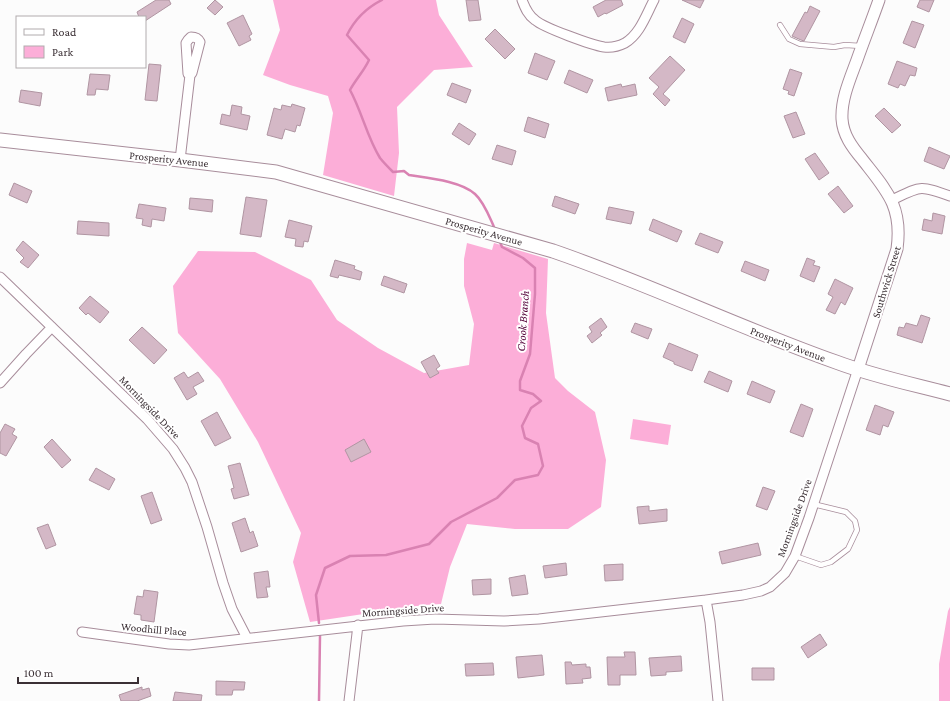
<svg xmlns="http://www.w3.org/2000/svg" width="950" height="701" font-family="'Crimson Pro',serif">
<rect width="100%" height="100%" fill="#fcfcfc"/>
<path fill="#fcaed8" d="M273 0H436L439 15 473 67 434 70 397 107 399 153 394 196 323 175 333 113 328 96 290 85 263 75 280 30Z
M467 243 492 250 494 243 548 259 546 313 555 378 568 391 595 412 606 460 601 507 568 529H515L467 524 450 567 441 604 424 605 310 622 293 562 301 533 258 442 220 379 178 333 173 286 198 251 255 252 311 280 337 320 378 348 424 373 469 365 474 324 464 286V259Z
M633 419 671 425 668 445 630 439Z
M950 607V701H939V664L948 611Z"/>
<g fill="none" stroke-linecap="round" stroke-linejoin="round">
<path stroke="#d982b2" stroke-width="2.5" d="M382 0C366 8 355 19 347 35L369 60C364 71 356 79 350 90 362 112 367 137 380 158 384 163 389 168 393 172L404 171 409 175C428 178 461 181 475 194 484 202 489 216 494 227
M319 623 316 595 325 568 350 556 386 555 429 544 451 522 497 498 515 480 538 475 543 466 538 444 525 438 522 426 531 408 541 401 533 394 520 390V381L530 354 535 294V268L523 258 502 247 500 242
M319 701 320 636"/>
</g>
<path fill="#d4b8c6" stroke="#b095a2" d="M156 0H169L171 4 145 21V17H139L137 12Z
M215 0 223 7 215 15 207 8Z
M466 0H478L481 20 469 21Z
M606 0H621L623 5 606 14 605 13 598 17 593 7Z
M682 0H704L700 8Z
M920 0H934L929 12 917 7Z
M810 6 820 11 804 41 801 40 792 36 805 12 807 13Z
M243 15 252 34 249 36 251 40 239 46 227 23Z
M682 18 694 24 685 43 673 37Z
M912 21 924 25 915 48 903 43Z
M495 29 515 49 505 59 485 39Z
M535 53 555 61 547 80 528 73Z
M670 56 685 70 663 94 670 100 665 106 653 94 659 87 649 78Z
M897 61 917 68 915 76 910 75 905 86 900 84 898 88 888 84Z
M149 64 161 65 157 101 145 100Z
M790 69 802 73 794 96 788 94 789 91 783 89Z
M569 70 593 80 587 93 564 83Z
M90 74 110 75 108 90 96 89 95 95H87Z
M452 83 471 90 466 103 447 95Z
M621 84 622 87 635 84 637 95 608 101 605 88Z
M21 90 42 93 40 106 19 102Z
M292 104 305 108 300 126 297 125 295 132 285 129 282 139 267 135 274 108 281 110 282 105 291 107Z
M232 105 242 107 241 114 250 116 247 130 220 124 222 114 230 116Z
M884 108 901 125 892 133 875 116Z
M796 112 805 134 793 138 784 116Z
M528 117 549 124 545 138 524 131Z
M459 123 476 134 469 145 452 134Z
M497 145 516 151 512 165 492 159Z
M929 147 950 156 944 169 924 161Z
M815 153 829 173 819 180 805 159Z
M14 183 32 191 27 203 9 195Z
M838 186 853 206 844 213 828 194Z
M555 196 579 204 575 214 552 206Z
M246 197 267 200 261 237 240 234Z
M190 198 213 200 212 212 189 209Z
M139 204 166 208 164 221 152 219 151 227 142 225 143 219 136 218Z
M609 207 634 212 631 224 606 219Z
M933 213 945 216 942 234 922 230 924 219 932 221Z
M653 219 682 231 677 242 649 230Z
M289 220 312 226 308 242 304 241 303 247 295 246 296 239 285 237Z
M78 221 109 223V236L77 234Z
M700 233 723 242 718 253 695 244Z
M23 241 39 255 28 268 20 262 24 258 16 250Z
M807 258 815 261 813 265 820 267 814 282 800 276Z
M335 260 355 266 354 269 362 272 360 280 339 275 338 278 330 276Z
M745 261 769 270 765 281 741 271Z
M384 276 407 284 404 293 381 285Z
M835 279 853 288 845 305 841 302 835 314 826 310 833 297 828 294Z
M90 296 109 312 100 323 88 313 86 315 79 308Z
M921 315 930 318 922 343 897 335 899 327 904 328 906 323 917 326Z
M601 318 607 327 600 333 602 335 592 343 587 336 592 332 589 327Z
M635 323 652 329 648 339 631 332Z
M142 327 167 350 154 364 129 340Z
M669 343 698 355 692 371 674 364V362L663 357Z
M434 355 440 366 436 369 439 373 430 378 421 362Z
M709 371 732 381 728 392 704 382Z
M184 372 188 378 198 372 204 381 193 387 197 394 187 400 174 378Z
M752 381 775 391 770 403 747 394Z
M801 404 813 409 803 437 790 432Z
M875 405 894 412 888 427 883 425 880 435 866 430Z
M217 412 231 438 215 446 201 421Z
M5 424 15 429 12 434 17 437 6 456 0 453V433Z
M52 439 71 460 62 468 44 447Z
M364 439 371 452 351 462 345 450Z
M240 463 249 495 234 499 231 489 234 488 228 466Z
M96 468 115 479 109 490 89 480Z
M763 487 775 491 767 510 756 506Z
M152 492 162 520 151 524 141 496Z
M649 506V511L667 509V521L639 524 637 507Z
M245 518 250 533 253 531 258 546 241 552 232 523Z
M48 524 56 545 46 549 37 528Z
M758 543 761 555 722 564 719 552Z
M566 563 567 575 545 578 543 566Z
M623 564V580L605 581 604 565Z
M268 571 270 587H266L268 597 257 598 254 573Z
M525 575 528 594 512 596 509 578Z
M491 579V594L473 595 472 580Z
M144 590 158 592 154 622 141 620V615L134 614 137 596 143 597Z
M820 634 827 645 808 658 801 647Z
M624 652H635L636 675H620V685H608L607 657H625Z
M542 655 544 675 518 678 516 657Z
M681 656 682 671 666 672V675L651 676 649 658Z
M565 662H571L572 665 586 664V667H590L591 678 582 679 583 683 566 684Z
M493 663 494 675 466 676 465 664Z
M752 668H774V680H752Z
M216 681 245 682 244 690H233L232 695H216Z
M142 687V690L149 688 151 696 137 701H121L119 695Z
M175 692 202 695 201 701H173Z"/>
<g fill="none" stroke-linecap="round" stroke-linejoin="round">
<g stroke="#a88d9b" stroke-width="6">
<path id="service" d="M780 25 789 39 800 44 834 47 845 45 862 46
M795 556 821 565 831 562 848 549 857 530 855 521 846 512 813 504"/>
</g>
<g stroke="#a88d9b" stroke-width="11">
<path id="minor" d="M522 0C525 8 528 15 535 20 544 28 592 45 604 47 611 48 619 46 625 43 640 34 646 15 654 0
M191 37C196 37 198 38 200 42L192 73 190 75 188 74 186 43 188 40Z
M180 160 190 75
M892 200C921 186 919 185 950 196
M0 277 147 419 173 449 185 468 192 482 207 527 223 583 232 609 247 638
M0 383 26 354 52 327
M706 600 710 622 718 701
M82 632 169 644 189 645 403 621 435 619 504 621 539 619 706 600 743 595 761 591 770 587 785 573 795 556 809 518 858 369
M349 701 358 625"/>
</g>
<g stroke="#a88d9b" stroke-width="13">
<path id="tertiary" d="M858 369 897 249C903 206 886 190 862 159 852 147 843 135 842 119 841 99 850 79 857 60 864 40 872 20 879 0"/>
</g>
<g stroke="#a88d9b" stroke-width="15">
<path id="secondary" d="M0 140 180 160 276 172 553 251C649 284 740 328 836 362 873 376 912 384 950 394"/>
</g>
<use href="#service" stroke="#fff" stroke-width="4.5"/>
<use href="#minor" stroke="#fff" stroke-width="9"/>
<use href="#tertiary" stroke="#fff" stroke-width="11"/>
<use href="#secondary" stroke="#fff" stroke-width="13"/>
</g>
<g text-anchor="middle" stroke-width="4" stroke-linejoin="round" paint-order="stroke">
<g font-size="11" fill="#3b3035" stroke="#fff">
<text transform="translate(169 159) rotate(6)" y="4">Prosperity Avenue</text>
<text transform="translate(484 231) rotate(16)" y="4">Prosperity Avenue</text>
<text transform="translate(886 282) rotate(-73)" y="4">Southwick Street</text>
<text transform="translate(788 344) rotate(21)" y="4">Prosperity Avenue</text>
<text transform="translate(150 407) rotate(46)" y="4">Morningside Drive</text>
<text transform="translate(794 518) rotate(-70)" y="4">Morningside Drive</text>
<text transform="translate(403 610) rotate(-4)" y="4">Morningside Drive</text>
<text transform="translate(154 629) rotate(5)" y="4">Woodhill Place</text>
</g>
<g font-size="12" font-style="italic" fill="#520138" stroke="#fff">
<text transform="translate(523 321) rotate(-86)" y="4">Crook Branch</text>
</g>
</g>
<rect x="16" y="16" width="130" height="52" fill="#ffffff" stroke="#b1acae"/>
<rect x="24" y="29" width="20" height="6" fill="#ffffff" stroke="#b1acae"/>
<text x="52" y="36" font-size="12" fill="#3b3035">Road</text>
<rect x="24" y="46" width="20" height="12" fill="#fcaed8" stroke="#b1acae"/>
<text x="52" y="56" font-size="12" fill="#3b3035">Park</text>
<path d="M18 677v6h120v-6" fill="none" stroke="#3b3035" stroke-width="2"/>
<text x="24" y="677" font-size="12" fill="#3b3035" stroke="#ffffff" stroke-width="3" paint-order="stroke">100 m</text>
</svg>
